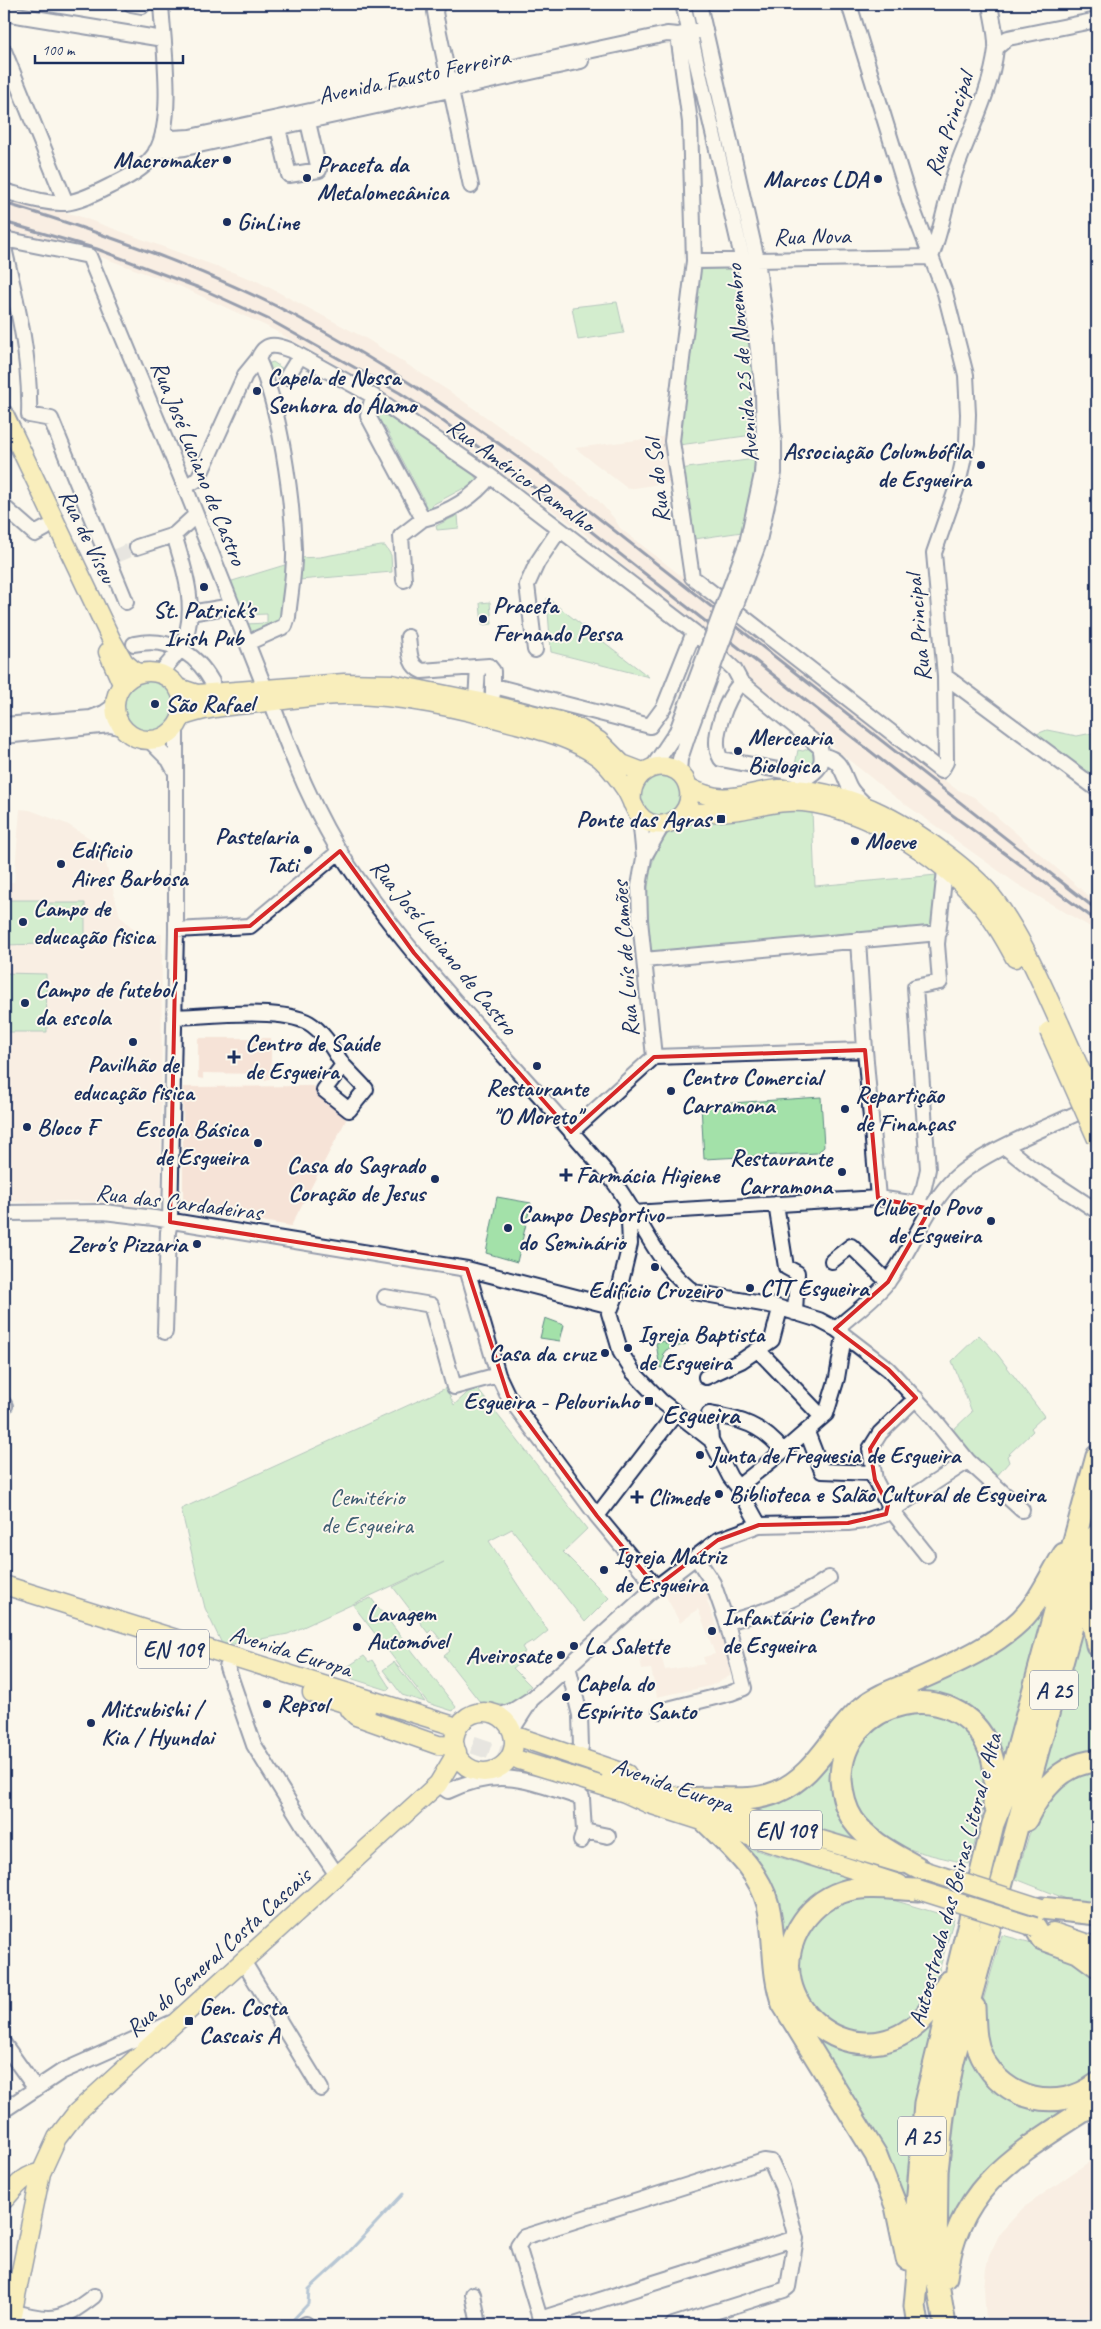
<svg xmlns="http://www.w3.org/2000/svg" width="1101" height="2329" font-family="Caveat,sans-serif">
<rect width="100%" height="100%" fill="#fbf7ec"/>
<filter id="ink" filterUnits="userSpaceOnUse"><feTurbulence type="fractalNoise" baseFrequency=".02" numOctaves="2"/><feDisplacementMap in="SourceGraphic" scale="10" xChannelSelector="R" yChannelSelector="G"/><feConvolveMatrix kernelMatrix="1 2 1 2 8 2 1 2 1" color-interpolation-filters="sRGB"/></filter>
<g filter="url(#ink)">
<path fill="#f6e3d7" d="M4 198 76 215 257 281 367 339 449 391 553 464 596 498 614 518 620 528 897 744 956 789 974 797 1097 903V931L1017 884 895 797 749 680 729 652 582 532 503 474 423 419 342 368 266 326 177 285 82 250 34 236 4 231Z
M668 436 675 482 628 489 575 448Z
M20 809 30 810 67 824 101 845 120 916 139 934H162L161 1193 159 1204 150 1209 81 1201 4 1202V882H14Z
M198 1038H271V1078L265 1080 264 1074 203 1073V1079L198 1078Z
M313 1086 346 1120 291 1226 183 1208V1087Z
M682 1569 710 1598 707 1601 732 1665 730 1676 710 1686 657 1697 651 1669 642 1670 637 1643 647 1639H657L665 1670 705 1664 703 1657 715 1654 698 1609 680 1623 660 1585Z
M1097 2156V2325H986L984 2288 986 2268 989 2256 1000 2233 1023 2208Z"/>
<path fill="#a3e1a9" stroke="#5f8884" d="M737 268 740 275 756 380 750 383 753 435 679 445 677 422 696 270Z
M617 302 624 333 578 340 572 307Z
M273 362 283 369 280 374 270 376 267 364Z
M375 411H380L473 473 479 483 468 494 464 488 432 505 435 512 426 514 419 506 425 502 385 427 378 430 373 414Z
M755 459 751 493 742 532 688 540 680 469Z
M458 515 459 528 437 530 436 526Z
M381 546H385L391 555 392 572 299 580 298 558 320 557Z
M288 564 285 626 251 639 245 624 267 623V614L241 615 229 582Z
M547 598 649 677 551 652Z
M490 602 492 624 482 625 480 603Z
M123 706a28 28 0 1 1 56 0a28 28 0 1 1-56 0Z
M1047 730 1077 736 1097 732V781L1034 735Z
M809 748 816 756V761L808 771 794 770 798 750 803 751Z
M639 795a21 21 0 1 1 42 0a21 21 0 1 1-42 0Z
M812 811 815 886 937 875V929L650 954C647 916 639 844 682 824 695 818 721 822 736 820 750 818 764 813 778 812 789 811 801 811 812 811Z
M4 900H43V903H85V942L42 941V944L4 945Z
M4 973 46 974 47 1032H4Z
M821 1097 824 1147 817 1153 704 1159 701 1105Z
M497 1197 531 1203 517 1262 486 1253Z
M545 1318 564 1325 560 1341 540 1338Z
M979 1335 998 1355 1044 1416 1031 1428 1033 1431 1007 1456 1009 1462 996 1477 951 1432 972 1412 952 1361Z
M683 1337 686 1344 666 1350 663 1354 665 1356 662 1362 669 1366 660 1368 656 1343 665 1341 666 1344Z
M475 1386 587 1529 563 1552 609 1598 585 1622 512 1529 489 1541 548 1631 533 1643 532 1641 522 1647 525 1652 522 1654 525 1660 513 1668 531 1686 526 1690 528 1692 508 1705 478 1704 480 1702 444 1656 450 1651 432 1629 428 1633 393 1587 444 1562 288 1634 223 1646 205 1608 181 1509 446 1388 454 1405Z
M371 1598 456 1707 453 1711 428 1703 353 1605Z
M1047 1599 1001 1769 976 1718 902 1699 837 1761 865 1842 744 1806Z
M1086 1609 1091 1643 1097 1660V1755L1035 1791Z
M364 1656 369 1662 372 1660 390 1688 388 1690 353 1679 341 1671Z
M394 1662 425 1702 402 1695 383 1670Z
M912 1710C923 1712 939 1713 949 1718 959 1722 967 1730 972 1738 999 1778 980 1821 969 1864 946 1858 904 1851 885 1838 846 1814 838 1758 873 1727 882 1719 900 1715 912 1710Z
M1097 1768V1905L1074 1902 1016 1879 1029 1835 1041 1807 1064 1780Z
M739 1845 861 1882 816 1900 786 1981 851 2048 934 2014 915 2104 907 2176V2224L794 2013Z
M872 1896 896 1901 954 1918 935 1985 925 2003 896 2029 860 2036 828 2023 803 1997 797 1955 803 1934 833 1905 852 1898Z
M1002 1935 1062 1951 1097 1972V2076L1057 2094 1019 2086 993 2063 982 2020 983 2001Z
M969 2038 998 2088 1096 2092 1018 2149 944 2253C947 2180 954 2109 969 2038Z"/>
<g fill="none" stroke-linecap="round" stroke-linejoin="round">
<path stroke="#6289b5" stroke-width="3" d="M288 2325 308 2304 309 2289 347 2254 403 2194"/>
<path stroke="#cecfd0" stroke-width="14" stroke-dasharray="14 7" stroke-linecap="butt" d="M116 556 137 547"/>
<path stroke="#cecfd0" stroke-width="18" stroke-dasharray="18 9" stroke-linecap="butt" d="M447 1736 519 1760"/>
<g stroke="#1b2f5e" stroke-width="18">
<path id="minor" d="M131 4 142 6
M437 4 435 12 437 23 471 186
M683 4 752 300 763 393 764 444
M699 4 757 260 767 331 774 444
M4 13 163 39
M678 35 690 122 694 261 672 441 692 577 941 771 946 762 945 676 934 553 958 484 967 443 968 414 966 375 945 293 910 202 849 4
M996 48 1008 38 1097 20
M4 51 66 203
M278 128 289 175 319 170 308 122
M163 132 172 138 190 137 667 34 678 35 705 29
M156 151 185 148 581 61
M4 191C23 196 44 204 64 203 80 202 100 191 114 184 129 177 147 167 156 152 175 120 163 42 161 4
M4 239 89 256 185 487 265 688
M4 248C17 303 31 359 29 415L51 419 126 602
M931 257C942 229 946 200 955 172 969 132 991 92 996 49 997 35 992 18 990 4
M694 261 931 257
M258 359C265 342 275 344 290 350L373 396 490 476 694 632 734 669 741 682 820 747C824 762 821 768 809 776L721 759C709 739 727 698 741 682
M287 377 300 356
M373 396 368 416 423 519C448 513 475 497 490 476
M185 487 198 479 245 375 258 359C280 408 292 495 294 549 295 571 290 595 288 617L285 626 247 643
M4 507 35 534 46 528
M137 547 174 535 196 515
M404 580 401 536 423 519
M190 613 232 606
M408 637C410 651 408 665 422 671L489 666 493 671V694
M134 644C169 637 195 652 212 682
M535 650 527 585 537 563 559 530
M160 673C167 665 175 657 180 649 200 615 185 570 174 535
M945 676 1097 789
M494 686 650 726 664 707 694 632
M271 701C291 755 316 817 348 865 424 978 524 1072 610 1177 640 1214 655 1264 694 1292L774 1306 819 1320 836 1329 888 1369 929 1413 968 1461 1022 1510
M476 701 478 667
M4 725 91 718 104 713 114 706
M4 736 110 725 123 728
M149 740 169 760 175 771
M823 756C842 759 842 773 850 788 854 795 861 800 866 806
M653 767 677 731
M679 773 680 759 688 735
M640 817 644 858 639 886 640 920 654 1057
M644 857 660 829 665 824
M176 930 250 926 340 851
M858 940 865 1050 878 1198
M644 960 939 933
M175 1017C208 1016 281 1007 309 1023 324 1032 334 1051 343 1065L324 1090 349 1110 366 1089 343 1065
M654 1057 865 1050
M571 1132 654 1057
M1005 1147 1030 1167 1097 1211
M776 1204 786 1267 797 1273 795 1313
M917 1204 924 1187 928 1169 915 987 940 982 937 944 945 870
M626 1208 629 1221 630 1244 620 1286 609 1313 621 1353 633 1372 661 1401 711 1440 730 1477 738 1487 759 1525
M4 1213 104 1212 154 1218 467 1269 611 1306
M633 1213 878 1198 917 1204 926 1207
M832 1261 851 1246 888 1282
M467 1269 498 1375 508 1396 597 1516 656 1587
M385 1297 431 1305 454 1387 498 1375
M836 1329C853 1313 875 1299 889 1280 911 1250 924 1212 949 1184 979 1151 1051 1127 1092 1106
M165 1332 168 1232 170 1222 176 930V728
M758 1350 822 1417
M706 1377 741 1361 772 1340 780 1309
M4 1404 5 1406
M809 1429 807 1432 822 1471 873 1473
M711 1440 709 1414C741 1419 762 1425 783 1451
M738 1487 787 1448 826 1414 837 1378 844 1336
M891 1510 927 1555
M886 1514 888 1505 875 1480 870 1449 880 1433 916 1398
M597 1516 675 1414
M727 1622C764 1613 797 1600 829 1578
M568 1666 580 1715 581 1747
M227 1667 254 1745 307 1831 337 1875
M660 1711 731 1693 744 1688 727 1623 713 1583 696 1557
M499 1716 514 1710 533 1698 650 1592 718 1540 759 1525 848 1523 864 1521 886 1514 968 1461
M512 1730 530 1702
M438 1784 448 1791C501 1766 530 1782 582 1798L584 1831 581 1841
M584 1831 608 1836
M243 1961 321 2089
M4 2044 36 2089
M4 2110 61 2072 171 2023
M473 2294 479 2325
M4 2315 12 2311C51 2323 62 2321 94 2296
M540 2319 796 2238
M304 2325 306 2324
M542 2325 518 2246 524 2237 764 2161 771 2162 782 2186 796 2238 788 2287 784 2290 673 2325"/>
</g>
<g stroke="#1b2f5e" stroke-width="21">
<path id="major" d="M4 414 112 641 124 662 137 673
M108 652 122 684
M115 706a34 34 0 1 1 68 0a34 34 0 1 1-68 0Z
M179 688 197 694 344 683 392 684 476 701 560 721 580 729 599 741 622 764 643 772
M181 717C207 707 232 706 259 703 287 700 317 695 346 695 402 695 459 708 513 723 543 731 572 738 597 756 607 763 617 777 624 787 633 799 634 817 650 823 670 830 692 813 689 791 683 753 627 761 632 803
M688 787C732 811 751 786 794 789 856 793 910 825 957 863 968 872 981 883 990 894 1020 932 1040 980 1060 1024
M683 814C702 812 721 813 739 810 761 807 780 800 803 802 866 809 937 854 978 901 992 917 1005 939 1015 958
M4 1585 451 1725
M312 1693 366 1710
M350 1710 356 1716 438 1745 455 1746
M454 1742a30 30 0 1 1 60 0a30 30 0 1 1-60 0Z
M513 1735 627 1774
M519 1760 625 1793 649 1804 899 1884
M611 1777 902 1864
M1053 1932 1097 1947
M4 2200C15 2188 24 2174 41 2173
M10 2325 41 2173 57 2138 77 2112 438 1784 457 1752"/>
</g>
<g stroke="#1b2f5e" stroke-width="25">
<path id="highway" d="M1093 1578V1624L1097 1645
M687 1799C716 1796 750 1804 777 1792 816 1776 832 1733 862 1708 875 1697 891 1691 906 1685 945 1667 989 1651 1021 1620 1040 1601 1050 1576 1064 1554
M1026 1820C1040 1791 1062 1763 1097 1761
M706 1822C730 1846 759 1870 768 1905 776 1938 771 1972 783 2004L876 2155 896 2206 907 2259
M920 1869C896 1855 869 1843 853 1820 845 1808 842 1794 841 1780 840 1697 958 1672 989 1749 997 1767 995 1786 994 1805
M918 1890C893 1889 865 1884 842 1892 824 1898 809 1911 799 1928 757 2002 851 2080 917 2024 930 2013 939 1996 948 1982
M1041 1908 1097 1914
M1035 1927 1042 1939 1078 1952 1097 1966
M974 2007C975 2024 974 2041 982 2057 1004 2101 1058 2113 1097 2084
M946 2277C958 2181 1024 2151 1097 2102
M918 2325 915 2306 918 2272 917 2207 925 2103 993 1824 1006 1792 1097 1456
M945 2325 936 2272 937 2171 943 2116 953 2061 1097 1535"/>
</g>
<use href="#minor" stroke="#fbf7ec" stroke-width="14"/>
<use href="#major" stroke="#f5e382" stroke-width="18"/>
<use href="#highway" stroke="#f5e382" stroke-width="21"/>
<path stroke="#1b2f5e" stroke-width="3" d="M4 203C97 231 189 263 276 306 377 357 469 421 559 487L1097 910
M4 222 97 249 202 289 270 320 400 393 444 422 550 499 936 803 1097 921"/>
<g stroke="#1b2f5e" stroke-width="18" stroke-linecap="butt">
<path id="minor-bridge" d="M677 731 747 543 762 474 764 444
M688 735 758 545 774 473V444"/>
</g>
<g stroke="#1b2f5e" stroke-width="21" stroke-linecap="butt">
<path id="major-bridge" d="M1060 1024 1097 1107
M1049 1031 1097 1139
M920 1869 1041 1908
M918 1890 1035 1927"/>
</g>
<use href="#minor-bridge" stroke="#fbf7ec" stroke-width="14"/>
<use href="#major-bridge" stroke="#f5e382" stroke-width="18"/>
</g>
</g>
<path d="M0 0H1101V2329H0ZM340 851 414 953 571 1132 654 1057 865 1050 878 1198 930 1209 888 1282 835 1329 888 1369 916 1398 880 1433 870 1449 875 1480 888 1505 886 1514 848 1523 759 1525 718 1540 656 1587 597 1516 508 1396 467 1269 170 1222 176 930 250 926Z" fill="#fbf7ec" fill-opacity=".55" fill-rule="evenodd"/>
<path fill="none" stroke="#d62828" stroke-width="4" stroke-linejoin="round" d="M340 851 414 953 571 1132 654 1057 865 1050 878 1198 930 1209 888 1282 835 1329 888 1369 916 1398 880 1433 870 1449 875 1480 888 1505 886 1514 848 1523 759 1525 718 1540 656 1587 597 1516 508 1396 467 1269 170 1222 176 930 250 926Z"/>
<g fill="#1b2f5e" stroke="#fbf7ec" stroke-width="2">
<circle cx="227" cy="160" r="5"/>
<circle cx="307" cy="178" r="5"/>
<circle cx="878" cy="179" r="5"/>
<circle cx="227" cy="222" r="5"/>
<circle cx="257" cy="391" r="5"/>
<circle cx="981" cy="465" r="5"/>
<circle cx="204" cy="587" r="5"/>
<circle cx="483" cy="619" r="5"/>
<circle cx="155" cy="704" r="5"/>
<circle cx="738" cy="751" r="5"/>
<rect x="716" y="814" width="10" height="10" rx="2.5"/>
<circle cx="855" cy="841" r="5"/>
<circle cx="308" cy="850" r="5"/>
<circle cx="61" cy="864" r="5"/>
<circle cx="23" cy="922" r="5"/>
<circle cx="25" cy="1003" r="5"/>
<circle cx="133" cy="1042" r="5"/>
<path d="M231.5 1049.5h5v5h5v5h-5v5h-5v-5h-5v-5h5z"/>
<circle cx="537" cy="1066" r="5"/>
<circle cx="671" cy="1091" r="5"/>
<circle cx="845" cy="1109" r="5"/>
<circle cx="27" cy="1127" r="5"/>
<circle cx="258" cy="1143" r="5"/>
<circle cx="842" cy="1172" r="5"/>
<path d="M563.5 1167.5h5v5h5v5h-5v5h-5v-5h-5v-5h5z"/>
<circle cx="435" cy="1179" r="5"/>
<circle cx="991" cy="1221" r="5"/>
<circle cx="508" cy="1228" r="5"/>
<circle cx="197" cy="1244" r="5"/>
<circle cx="655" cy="1267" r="5"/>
<circle cx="750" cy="1288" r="5"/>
<circle cx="628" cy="1348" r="5"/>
<circle cx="605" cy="1353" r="5"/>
<rect x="644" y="1396" width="10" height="10" rx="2.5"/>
<circle cx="700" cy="1455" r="5"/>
<circle cx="719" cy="1494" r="5"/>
<path d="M634.5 1489.5h5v5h5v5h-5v5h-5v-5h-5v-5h5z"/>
<circle cx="604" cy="1570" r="5"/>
<circle cx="357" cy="1627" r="5"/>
<circle cx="712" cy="1631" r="5"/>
<circle cx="574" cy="1646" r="5"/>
<circle cx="561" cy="1655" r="5"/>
<circle cx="566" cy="1697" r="5"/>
<circle cx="267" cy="1704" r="5"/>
<circle cx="91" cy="1723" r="5"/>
<rect x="184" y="2016" width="10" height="10" rx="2.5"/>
</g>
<g text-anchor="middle" stroke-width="4" stroke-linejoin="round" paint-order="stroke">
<g fill="#fbf7ec" stroke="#5e6b89" stroke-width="1">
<rect x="137" y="1629.5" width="72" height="39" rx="4"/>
<rect x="1030" y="1670.5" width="48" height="39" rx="4"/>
<rect x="750" y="1810.5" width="72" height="39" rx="4"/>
<rect x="898" y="2116.5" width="48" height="39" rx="4"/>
</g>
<g font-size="22" font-weight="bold" fill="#1b2f5e">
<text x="173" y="1657">EN 109</text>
<text x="1054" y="1698">A 25</text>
<text x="786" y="1838">EN 109</text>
<text x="922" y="2144">A 25</text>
</g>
<g font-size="24" fill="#1b2f5e" stroke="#fbf7ec">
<text transform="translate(414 76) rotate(-12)" y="8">Avenida Fausto Ferreira</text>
<text transform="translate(949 124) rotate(-71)" y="8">Rua Principal</text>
<text transform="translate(812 236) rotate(-1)" y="8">Rua Nova</text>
<text transform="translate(742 363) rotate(-95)" y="8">Avenida 25 de Novembro</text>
<text transform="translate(199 463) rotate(68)" y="8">Rua José Luciano de Castro</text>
<text transform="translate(521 475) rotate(36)" y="8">Rua Américo Ramalho</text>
<text transform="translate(657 481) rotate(-96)" y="8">Rua do Sol</text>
<text transform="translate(88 536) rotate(64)" y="8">Rua de Viseu</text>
<text transform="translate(918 628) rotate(-95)" y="8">Rua Principal</text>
<text transform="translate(444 947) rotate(51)" y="8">Rua José Luciano de Castro</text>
<text transform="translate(625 959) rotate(-94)" y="8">Rua Luís de Camões</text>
<text transform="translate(179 1202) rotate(7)" y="8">Rua das Cardadeiras</text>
<text transform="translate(291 1651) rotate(17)" y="8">Avenida Europa</text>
<text transform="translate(673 1785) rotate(19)" y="8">Avenida Europa</text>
<text transform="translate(955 1880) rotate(-75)" y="8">Autoestrada das Beiras Litoral e Alta</text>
<text transform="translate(218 1952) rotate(-42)" y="8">Rua do General Costa Cascais</text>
</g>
<g font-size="24" font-weight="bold" fill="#1b2f5e" stroke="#fbf7ec" text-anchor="start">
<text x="217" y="168" text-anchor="end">Macromaker</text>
<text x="317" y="172">Praceta da<tspan x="317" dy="28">Metalomecânica</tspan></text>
<text x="868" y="187" text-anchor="end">Marcos LDA</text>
<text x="237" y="230">GinLine</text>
<text x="267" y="385">Capela de Nossa<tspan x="267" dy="28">Senhora do Álamo</tspan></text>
<text x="971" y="459" text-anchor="end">Associação Columbófila<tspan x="971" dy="28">de Esgueira</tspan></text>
<text x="493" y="613">Praceta<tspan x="493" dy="28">Fernando Pessa</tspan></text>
<text x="204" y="618" text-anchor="middle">St. Patrick's<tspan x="204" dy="28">Irish Pub</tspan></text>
<text x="165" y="712">São Rafael</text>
<text x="748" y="745">Mercearia<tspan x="748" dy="28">Biologica</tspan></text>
<text x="711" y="827" text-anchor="end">Ponte das Agras</text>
<text x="298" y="844" text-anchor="end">Pastelaria<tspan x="298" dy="28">Tati</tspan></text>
<text x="865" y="849">Moeve</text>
<text x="71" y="858">Edificio<tspan x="71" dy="28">Aires Barbosa</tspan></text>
<text x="33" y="916">Campo de<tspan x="33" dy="28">educação fisica</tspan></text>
<text x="35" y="997">Campo de futebol<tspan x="35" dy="28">da escola</tspan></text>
<text x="245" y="1051">Centro de Saúde<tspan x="245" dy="28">de Esgueira</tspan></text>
<text x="133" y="1072" text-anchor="middle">Pavilhão de<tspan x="133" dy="28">educação fisica</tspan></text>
<text x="681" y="1085">Centro Comercial<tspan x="681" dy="28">Carramona</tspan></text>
<text x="537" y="1096" text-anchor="middle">Restaurante<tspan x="537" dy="28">"O Moreto"</tspan></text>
<text x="855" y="1103">Repartição<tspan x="855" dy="28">de Finanças</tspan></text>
<text x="37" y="1135">Bloco F</text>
<text x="248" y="1137" text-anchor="end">Escola Básica<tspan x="248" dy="28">de Esgueira</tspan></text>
<text x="832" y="1166" text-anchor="end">Restaurante<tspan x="832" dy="28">Carramona</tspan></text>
<text x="425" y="1173" text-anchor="end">Casa do Sagrado<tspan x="425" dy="28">Coração de Jesus</tspan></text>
<text x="576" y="1183">Farmácia Higiene</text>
<text x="981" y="1215" text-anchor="end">Clube do Povo<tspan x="981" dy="28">de Esgueira</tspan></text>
<text x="518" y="1222">Campo Desportivo<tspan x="518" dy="28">do Seminário</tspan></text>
<text x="187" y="1252" text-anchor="end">Zero's Pizzaria</text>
<text x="760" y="1296">CTT Esgueira</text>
<text x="655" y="1298" text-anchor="middle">Edifício Cruzeiro</text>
<text x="638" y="1342">Igreja Baptista<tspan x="638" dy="28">de Esgueira</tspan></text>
<text x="595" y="1361" text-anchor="end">Casa da cruz</text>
<text x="639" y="1409" text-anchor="end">Esgueira - Pelourinho</text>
<text x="710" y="1463">Junta de Freguesia de Esgueira</text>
<text x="729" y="1502">Biblioteca e Salão Cultural de Esgueira</text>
<text x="648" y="1505">Climede</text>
<text x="614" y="1564">Igreja Matriz<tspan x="614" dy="28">de Esgueira</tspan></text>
<text x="367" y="1621">Lavagem<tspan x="367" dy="28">Automóvel</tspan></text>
<text x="722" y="1625">Infantário Centro<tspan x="722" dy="28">de Esgueira</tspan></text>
<text x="584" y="1654">La Salette</text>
<text x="551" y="1663" text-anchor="end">Aveirosate</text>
<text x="576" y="1691">Capela do<tspan x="576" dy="28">Espírito Santo</tspan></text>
<text x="277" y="1712">Repsol</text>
<text x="101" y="1717">Mitsubishi /<tspan x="101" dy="28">Kia / Hyundai</tspan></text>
<text x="199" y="2015">Gen. Costa<tspan x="199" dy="28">Cascais A</tspan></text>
</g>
<g font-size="24" fill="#3d5c71" stroke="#fbf7ec">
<text x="367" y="1505">Cemitério<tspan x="367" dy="28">de Esgueira</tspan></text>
</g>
<g font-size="26" font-weight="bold" fill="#1b2f5e" stroke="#fbf7ec">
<text x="701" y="1423">Esgueira</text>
</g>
</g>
<rect width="1101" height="2329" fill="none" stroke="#fbf7ec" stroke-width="20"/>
<rect x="10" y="10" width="1081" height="2309" fill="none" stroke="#1b2f5e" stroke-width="2" filter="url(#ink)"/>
<path d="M35 55v8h148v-8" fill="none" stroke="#1b2f5e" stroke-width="2.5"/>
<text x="42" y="55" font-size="15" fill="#1b2f5e" stroke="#fbf7ec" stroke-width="4" paint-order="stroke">100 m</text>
</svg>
